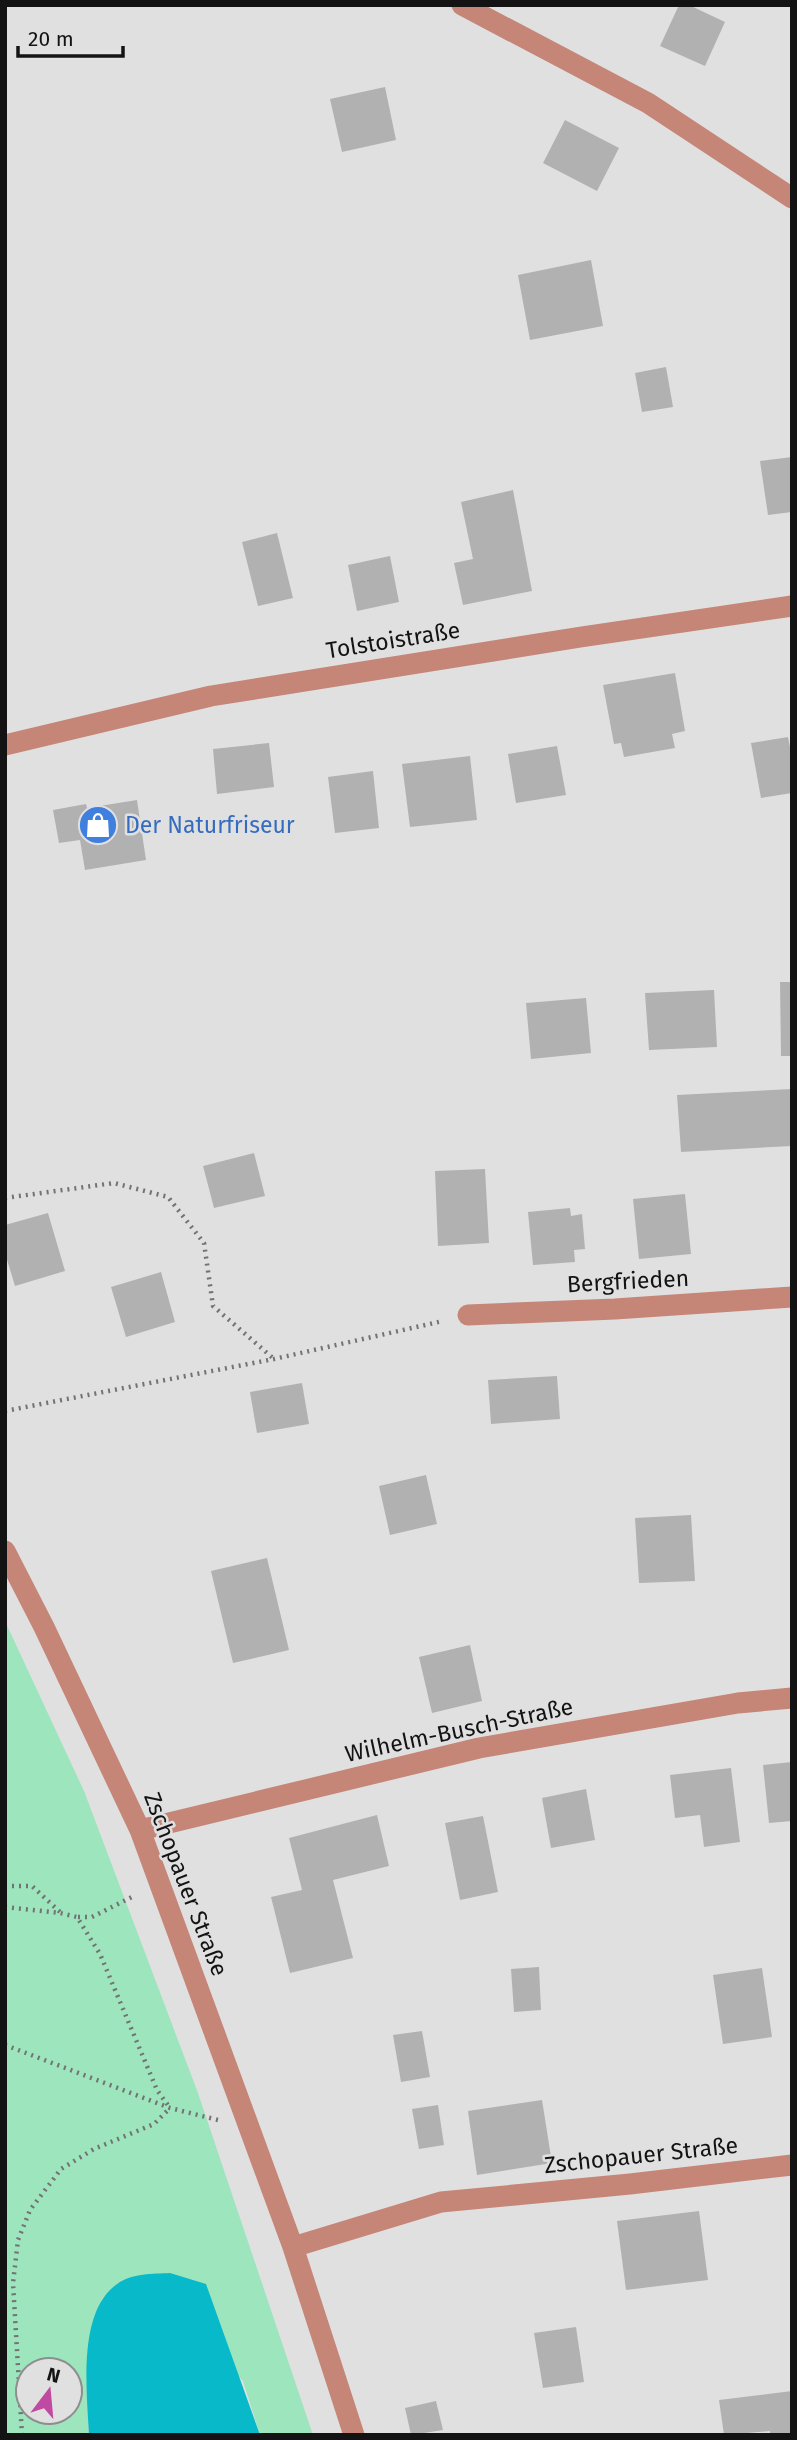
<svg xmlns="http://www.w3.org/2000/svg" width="797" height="2440" font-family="'Fira Sans',sans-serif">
<rect width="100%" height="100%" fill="#e0e0e1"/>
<path fill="#9de5bd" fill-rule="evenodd" d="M5 1621 84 1791 198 2093 313 2435H260L243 2381 141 2275 118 2283 102 2299 87 2382 89 2435H5ZM28 2370H70V2412H28Z"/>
<path fill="#07b9c9" d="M170 2273 206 2284 260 2435H89C87 2392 77 2312 117 2284 132 2273 153 2274 170 2273Z"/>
<path fill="#b2b1b2" d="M679 5H689L725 22 705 66 660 46Z
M385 87 396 140 342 152 330 99Z
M565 120 619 148 597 191 543 163Z
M591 260 603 326 530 340 518 275Z
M666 367 673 407 642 412 635 373Z
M792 457V512L768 515 760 461Z
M513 490 532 591 463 605 454 563 473 559 461 502Z
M277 533 293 598 258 606 242 542Z
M390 556 399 602 357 611 348 565Z
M675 673 685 731 672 734 675 748 624 757 621 743 614 744 603 685Z
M788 737 792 757V793L761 798 751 743Z
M269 743 274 787 217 794 213 749Z
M557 746 566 795 516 803 508 754Z
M470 756 477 820 410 827 402 764Z
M373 771 379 828 335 833 328 777Z
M137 800 146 860 85 870 80 840 59 843 53 810 86 804 87 808Z
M780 982H792V1056H781Z
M714 990 717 1047 649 1050 645 993Z
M586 998 591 1053 531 1059 526 1003Z
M792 1089V1146L681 1152 677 1095Z
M254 1153 265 1196 214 1208 203 1166Z
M485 1169 489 1243 438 1246 435 1171Z
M685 1194 691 1254 639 1259 633 1199Z
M570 1208 571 1216 582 1214 585 1249 574 1250 575 1262 533 1265 528 1212Z
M48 1213 65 1271 15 1286 5 1253V1225Z
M161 1272 175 1322 126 1337 111 1287Z
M557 1376 560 1419 491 1424 488 1380Z
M302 1383 309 1424 257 1433 250 1392Z
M426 1475 437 1524 390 1535 379 1486Z
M691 1515 695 1581 639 1583 635 1518Z
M267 1558 289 1650 233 1663 211 1571Z
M470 1645 482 1701 432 1713 419 1657Z
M792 1762V1821L769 1823 763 1765Z
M731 1768 740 1842 704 1847 700 1815 675 1818 670 1775Z
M586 1789 595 1840 551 1848 542 1798Z
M377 1815 389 1866 333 1880 353 1958 290 1973 271 1897 302 1890 289 1838Z
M483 1816 498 1892 460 1900 445 1823Z
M539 1967 541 2010 514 2012 511 1969Z
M762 1968 772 2037 723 2044 713 1975Z
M422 2031 430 2077 401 2082 393 2035Z
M542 2100 552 2163 477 2175 468 2111Z
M438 2105 444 2145 419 2149 412 2109Z
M699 2211 708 2280 626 2290 617 2221Z
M576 2327 584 2382 543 2388 534 2333Z
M792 2391V2435H770V2431L724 2435 719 2400Z
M436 2401 443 2430 411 2435 405 2408Z"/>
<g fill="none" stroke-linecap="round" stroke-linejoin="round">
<path stroke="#737374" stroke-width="4.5" stroke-dasharray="2 5" stroke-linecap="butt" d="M5 1198 114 1183 168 1197 204 1243 213 1306 274 1359
M5 1411 274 1359 443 1321
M5 1886H32L60 1912
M5 1907 60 1913 77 1917 100 1954 157 2090 170 2108
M78 1917H92L134 1896
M5 2045 170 2108 218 2120
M22 2435 13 2283 18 2240 30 2210 61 2169 94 2149 154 2124 170 2108"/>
<path stroke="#c58577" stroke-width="21" d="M462 5 648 103 792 198
M5 745 211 696 581 637 792 606
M468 1315 615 1309 792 1297
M5 1551 44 1627 140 1830 293 2247 354 2435
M140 1830 479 1748 738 1703 792 1698
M293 2247 441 2202 630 2184 792 2165"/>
</g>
<defs>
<g id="shop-disc" transform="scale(2.0125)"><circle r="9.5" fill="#3f7fe0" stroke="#e0e0e1"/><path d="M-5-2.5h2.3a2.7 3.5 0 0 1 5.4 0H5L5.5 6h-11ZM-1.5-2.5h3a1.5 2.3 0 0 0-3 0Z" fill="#fff"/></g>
</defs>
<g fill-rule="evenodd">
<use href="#shop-disc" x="98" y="825"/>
</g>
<g text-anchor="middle" stroke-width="5" stroke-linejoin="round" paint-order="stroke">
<g font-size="23" fill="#131313" stroke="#e0e0e1">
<text transform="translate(393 640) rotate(-9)" y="8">Tolstoistraße</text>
<text transform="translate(628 1281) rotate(-3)" y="8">Bergfrieden</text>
<text transform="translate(459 1730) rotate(-12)" y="8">Wilhelm-Busch-Straße</text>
<text transform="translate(186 1884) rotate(69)" y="8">Zschopauer Straße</text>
<text transform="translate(641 2155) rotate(-6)" y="8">Zschopauer Straße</text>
</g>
<g font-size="23" fill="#366cbe" stroke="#e0e0e1" text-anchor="start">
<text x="125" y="833">Der Naturfriseur</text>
</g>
</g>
<rect width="797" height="2440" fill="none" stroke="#131313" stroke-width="14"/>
<g transform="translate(49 2391) rotate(16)"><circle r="33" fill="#e0e0e1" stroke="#8e8e8f" stroke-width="2"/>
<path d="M0-5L12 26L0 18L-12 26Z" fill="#c04aa1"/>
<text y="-10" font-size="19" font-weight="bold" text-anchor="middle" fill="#131313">N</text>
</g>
<path d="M18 46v10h105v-10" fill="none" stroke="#131313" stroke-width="3.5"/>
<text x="28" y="46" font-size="21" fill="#131313" stroke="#e0e0e1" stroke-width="5" paint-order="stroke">20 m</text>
</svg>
